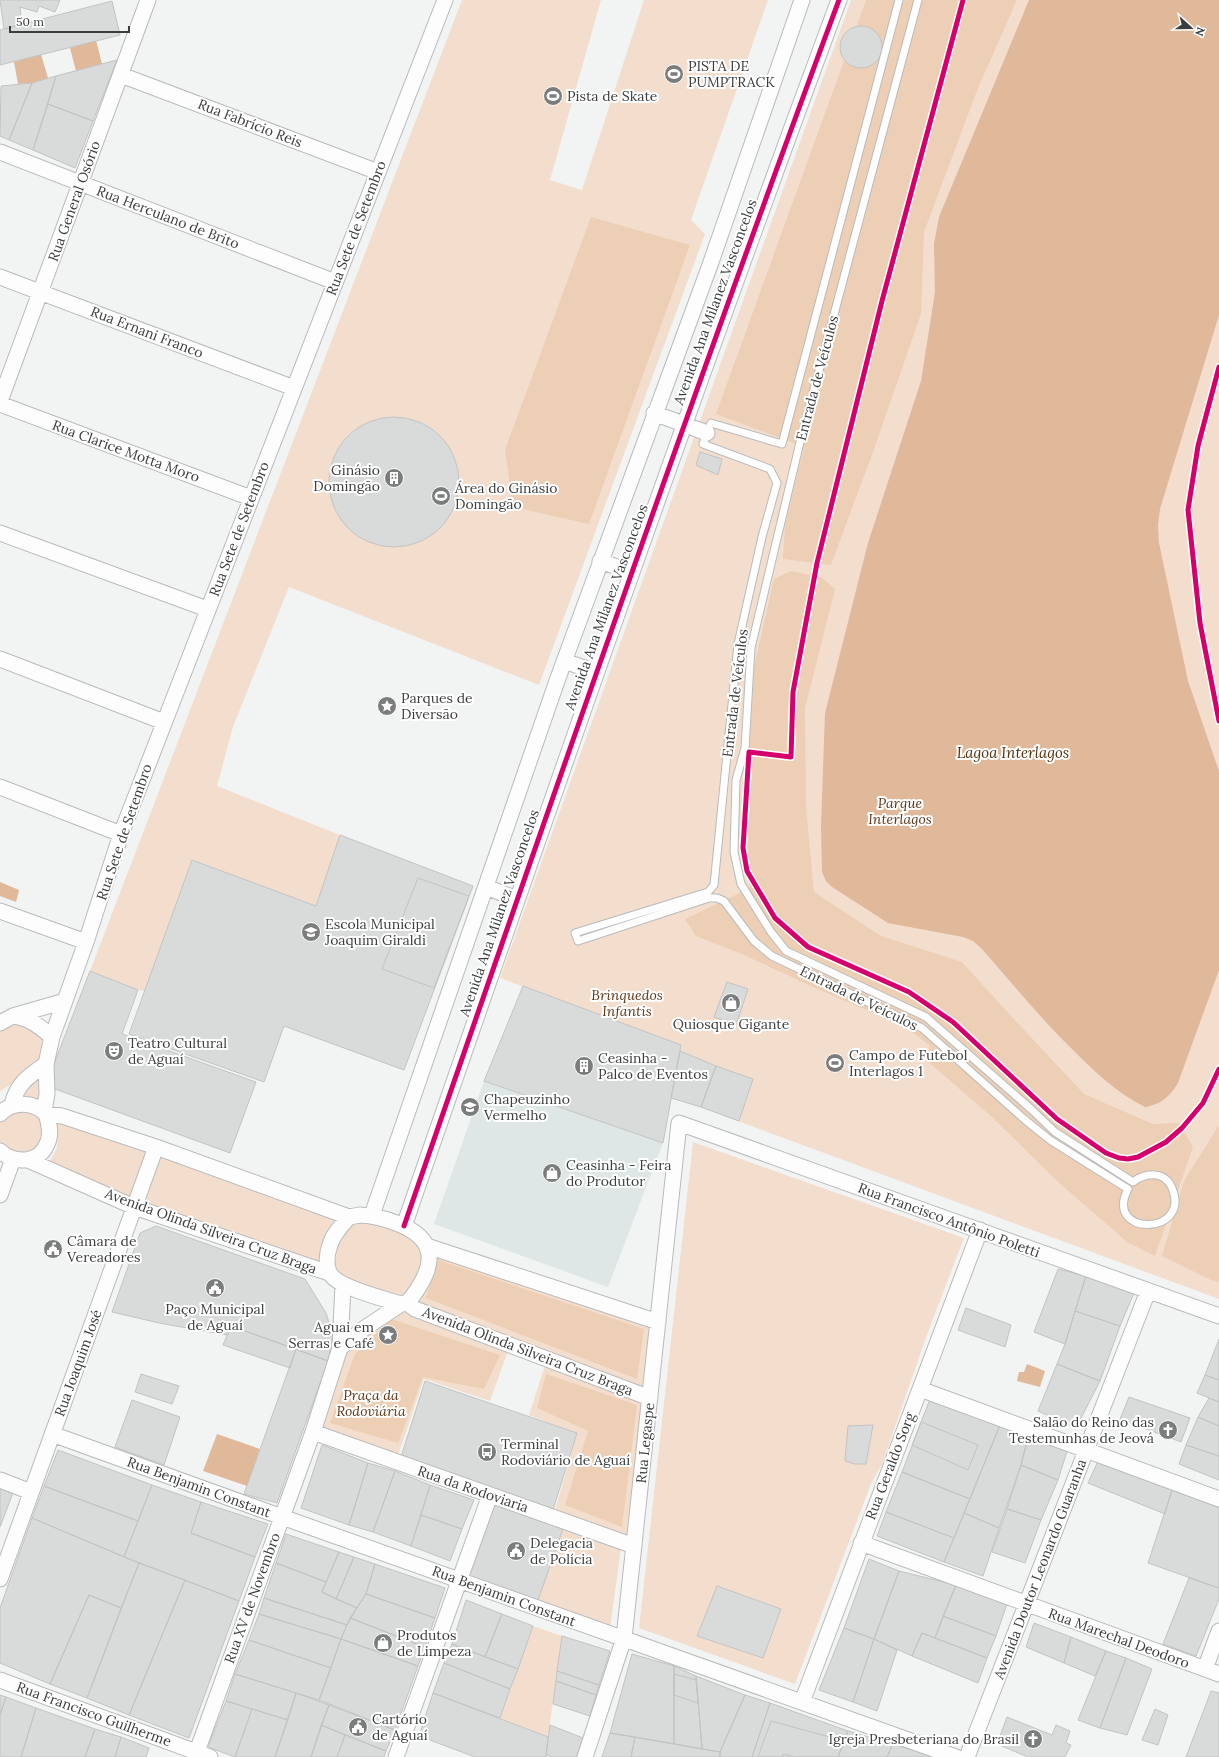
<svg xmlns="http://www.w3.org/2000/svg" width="1219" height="1757" font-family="Lora,serif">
<rect width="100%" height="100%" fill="#f1f4f3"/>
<path fill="#dee7e5" d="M484 1081 663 1143 608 1287 434 1224Z"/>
<path fill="#f3decd" d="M462 0H601L550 180 582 190 644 0H768L691 220 705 234 539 685 289 587 233 727 217 786 340 835 316 906 192 860 145 991 138 990 90 971Z
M851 0H1219V1299L673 1097 681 1045 500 978Z
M14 1021 39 1030C40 1034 44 1038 44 1042 47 1066 18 1080 0 1091V1029Z
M44 1070 43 1105 30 1101 17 1093Z
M8 1110 40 1113 48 1133 28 1159 0 1145V1119Z
M55 1118 346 1217 326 1268 135 1204 49 1163 57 1148Z
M693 1142 964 1238 925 1340 883 1462 871 1484 795 1684 639 1628Z
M350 1219 403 1227 425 1246 421 1279 401 1301 332 1273 331 1245Z
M430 1250 652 1326 644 1393 417 1306Z
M405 1306 509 1348 490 1401 424 1379 397 1458 316 1430 344 1351Z
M546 1362 644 1400 634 1546 553 1517 577 1434 529 1415Z
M564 1526 621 1548 610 1629 537 1603Z
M533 1626 562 1636 548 1737 500 1718Z"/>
<path fill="#edcfb6" d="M866 0H1017L978 88 924 232 921 314 873 452 831 565 783 559 785 525 804 447 716 414Z
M591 217 690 245 589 524 513 507 505 450Z
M791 571 821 577 835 589 805 708 806 807 814 892 881 936 962 962 1011 1016 1084 1094 1153 1124 1179 1123 1193 1147 1155 1256 1127 1242 1056 1180 993 1118 927 1061 930 1046 906 1027 815 988 744 955 696 936 685 919 750 888 743 848 747 796 754 667 774 579Z
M1219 1125V1282L1211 1280 1162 1256 1184 1181Z
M438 1260 644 1329 637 1379 426 1298Z
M391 1319 500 1355 484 1389 423 1377 398 1443 330 1423 355 1354Z
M546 1374 637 1405 622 1527 565 1505 588 1431 537 1408Z"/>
<path fill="#e0b89a" d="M1029 0H1219V315L1160 509 1158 525 1159 543 1188 681 1219 771V970L1178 1083C1169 1097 1162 1104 1145 1107 1117 1093 1096 1073 1074 1051 1041 1019 1012 983 982 949L973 941 963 937 888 923 832 887 826 881 822 872 821 825 825 713 868 543 921 381 935 292 934 244 939 217Z
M96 40 102 64 76 71 70 48Z
M41 54 48 78 32 83 18 84 14 62Z
M0 882 19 890 16 902 0 896Z
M1027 1364 1045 1371 1040 1387 1017 1381 1019 1372H1024Z
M217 1434 260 1449 247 1486 203 1471Z"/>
<path fill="#d9dbdb" stroke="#c2c4c3" d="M0 0H60L55 12 39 6 37 12 20 7 22 24 4 29Z
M112 1 120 35 0 65V30Z
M840 47a21 21 0 1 1 42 0a21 21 0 1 1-42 0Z
M117 60 93 121 48 104 56 76Z
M56 76 33 150 9 140 32 83Z
M32 83 9 140 0 136 1 86Z
M48 104 93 121 75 168 33 150Z
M329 482a65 65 0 1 1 130 0a65 65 0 1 1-130 0Z
M700 452 722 459 718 475 696 465Z
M340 835 473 886 404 1070 284 1026 264 1082 129 1034 192 860 316 906Z
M418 878 469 896 434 988 382 969Z
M90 971 138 990 122 1034 256 1082 230 1153 55 1089 52 1069Z
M727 982 748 989 736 1025 714 1017Z
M523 986 681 1045 663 1143 484 1081Z
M680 1051 716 1066 701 1107 671 1098Z
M716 1066 753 1079 739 1121 701 1107Z
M156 1226 305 1279 326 1313 333 1336 328 1361 231 1326 227 1335 159 1323 112 1312 140 1233Z
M1058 1269 1086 1276 1065 1344 1034 1332Z
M1086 1276 1134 1293 1120 1326 1075 1311Z
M966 1308 1011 1325 1005 1347 958 1330Z
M1075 1311 1120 1326 1100 1381 1057 1364 1065 1344Z
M231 1326 296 1349 290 1368 223 1345Z
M1219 1339V1380L1205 1375Z
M296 1349 328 1361 277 1503 244 1494Z
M1057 1364 1100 1381 1076 1428 1038 1411Z
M141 1374 179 1386 172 1404 135 1392Z
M1205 1375 1219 1380V1402L1197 1393Z
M425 1381 577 1433 553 1510 401 1457Z
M1129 1397 1190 1418 1181 1442 1120 1419Z
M1209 1398 1219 1402V1426L1198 1417Z
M930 1399 1000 1425 970 1499 902 1472Z
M132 1400 180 1417 164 1465 115 1447Z
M1198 1417 1219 1426V1456L1186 1445Z
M921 1422 978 1445 968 1470 912 1445Z
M873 1425 866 1464H855L845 1461 848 1426Z
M1000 1425 1028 1437 1021 1465 999 1528 964 1513Z
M1028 1437 1067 1451 1058 1480 1021 1465Z
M322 1445 368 1463 349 1525 301 1508Z
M1186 1445 1219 1456V1480L1179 1464Z
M58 1450 152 1485 138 1521 44 1486Z
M1098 1461 1172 1490 1165 1514 1088 1483Z
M368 1463 395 1471 373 1532 349 1525Z
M1021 1465 1058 1480 1041 1520 1007 1509Z
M395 1471 430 1485 411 1546 373 1532Z
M902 1472 970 1499 954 1538 886 1512Z
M152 1485 201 1502 191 1533 255 1557 239 1601 124 1557Z
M430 1485 474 1500 462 1529 421 1515Z
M44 1486 138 1521 124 1557 32 1518Z
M0 1489 13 1493 0 1527Z
M1172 1490 1219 1507V1588L1148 1563Z
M496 1501 564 1526 537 1603 467 1577Z
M201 1502 268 1524 255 1557 191 1533Z
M1007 1509 1041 1520 1025 1563 992 1552Z
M886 1512 954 1538 944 1562 877 1536Z
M964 1513 999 1528 983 1576 944 1562Z
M421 1515 462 1529 450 1561 411 1546Z
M32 1518 139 1563 121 1608 89 1595 50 1684 0 1663V1608Z
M286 1534 339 1552 326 1582 276 1563Z
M339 1552 354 1557 336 1599 322 1592Z
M354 1557 375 1564 366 1594 357 1608 336 1599Z
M869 1559 899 1571 874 1639 844 1628Z
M139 1563 185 1580 129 1715 87 1698Z
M276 1563 326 1582 322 1592 357 1608 347 1625 264 1598Z
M375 1564 445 1588 435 1618 366 1594Z
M899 1571 956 1585 935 1638 922 1633 912 1656 874 1639Z
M1189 1578 1219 1588V1599L1196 1656 1163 1644Z
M185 1580 239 1601 189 1738 129 1715Z
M956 1585 1007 1604 996 1636 943 1616Z
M717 1586 781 1609 763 1658 697 1636Z
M366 1594 435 1618 425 1647 350 1618Z
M89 1595 121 1608 87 1698 50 1684Z
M264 1598 347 1625 341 1639 259 1614Z
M466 1600 502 1614 485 1657 452 1644Z
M259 1614 341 1639 331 1668 249 1640Z
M502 1614 533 1626 518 1669 485 1657Z
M943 1616 996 1636 987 1658 935 1638Z
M350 1618 425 1647 418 1666 341 1639Z
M1034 1623 1071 1637 1064 1663 1026 1647Z
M844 1628 874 1639 853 1702 819 1690Z
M922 1633 987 1658 978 1683 912 1656Z
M562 1636 610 1651 599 1685 557 1671Z
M1071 1637 1106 1651 1095 1676 1064 1663Z
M341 1639 418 1666 395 1730 319 1700Z
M874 1639 897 1650 877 1711 853 1702Z
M249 1640 331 1668 319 1700 235 1674Z
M452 1644 518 1669 510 1689 444 1663Z
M1106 1651 1126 1658 1100 1728 1078 1720Z
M632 1654 674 1666V1744L610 1733Z
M1126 1658 1152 1669 1127 1735 1100 1728Z
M444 1663 510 1689 500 1718 433 1693Z
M674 1666 696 1676 702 1749 674 1744Z
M557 1671 599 1685 596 1695 556 1681Z
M235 1674 296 1693 288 1720 226 1701Z
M674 1674 696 1680 698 1703 674 1695Z
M696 1676 745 1695 720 1752 702 1749Z
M556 1681 596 1695 590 1716 553 1704Z
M1211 1691 1219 1693V1757H1186Z
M296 1693 329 1705 311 1757H275Z
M433 1693 548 1737 546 1757H475L419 1736Z
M0 1695 6 1697 0 1715Z
M745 1695 770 1703 752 1757H720V1752Z
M6 1697 36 1708 21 1757H0V1715Z
M226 1701 252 1709 235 1757 208 1747Z
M770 1703 848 1731 838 1757H752Z
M329 1705 395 1730 386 1751 321 1725Z
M36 1708 95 1729 85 1757H21Z
M252 1709 288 1720 275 1757H235Z
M1155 1709 1168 1715 1158 1745 1142 1740Z
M1007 1717 1052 1735 1056 1725 1070 1731 1066 1743 1071 1745 1065 1757H1028L997 1744Z
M771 1721 844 1741 838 1757H795L783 1754 782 1757H758Z
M321 1725 345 1735 337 1757H311Z
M550 1725 583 1738 578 1757H552L546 1755Z
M95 1729 121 1737 115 1757H85Z
M848 1731 893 1744 887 1757H838Z
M610 1733 635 1737 631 1757H602Z
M345 1735 386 1751 384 1757H337Z
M121 1737 149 1748 146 1757H115Z
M635 1737 720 1752V1757H631Z
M893 1744 936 1757H887Z"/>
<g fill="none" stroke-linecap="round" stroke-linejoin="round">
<g stroke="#b9bbbb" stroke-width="9">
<path id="service" d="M899 0 782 444 711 423 703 444 770 469 777 483 762 537 738 644 714 885 708 892 575 933 578 941 709 898H717L724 901 754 941 772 956 922 1028 1024 1119 1050 1140 1128 1189C1103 1237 1192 1236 1172 1188 1165 1171 1146 1172 1133 1182L1055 1132 1032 1110 926 1017 786 951 771 932 741 884 734 852 736 780 745 748 751 648 801 438 918 0"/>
</g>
<g stroke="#b9bbbb" stroke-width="17">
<path id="minor" d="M121 75 378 172
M0 152 335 282
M0 277 294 388
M0 401 148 0
M0 404 251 498
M654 413 707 433
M0 533 207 609
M600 561 631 572
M0 659 164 722
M564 661 596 672
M0 787 121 834
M486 887 517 899
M0 911 86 942
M13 1016C30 1018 39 1026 52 1037
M0 1023 13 1016 65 1001
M12 1105C17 1083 29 1076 46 1064
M44 1111 47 1094 46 1064 52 1037 86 942 121 834 445 0
M0 1114C12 1101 33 1101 46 1114 49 1123 52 1134 47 1144 39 1164 14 1164 0 1151
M46 1114 62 1116 156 1147 349 1217
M28 1160 134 1207 329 1273
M0 1195 13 1159
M360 1215C380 1216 418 1226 427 1247 435 1265 419 1289 407 1303L401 1304C385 1299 335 1287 329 1272 326 1264 327 1253 330 1245 333 1234 342 1225 349 1217Z
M372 1215 558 678 710 265 802 0
M404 1226C546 816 688 406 839 0
M427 1246 658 1322
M407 1303 415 1309 650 1398
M340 1348 362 1330 401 1304
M920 1389 1219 1499
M313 1432 634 1546
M52 1434 282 1517 956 1757
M0 1480 31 1492
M861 1543 1219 1674
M0 1579 156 1147
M1205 1669 1219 1631
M0 1680 210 1757
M802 1702 980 1230
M195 1757 313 1432 340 1348 343 1285
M396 1757 490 1495
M585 1757 624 1638 679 1123 1219 1316
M967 1757 1148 1291"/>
</g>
<use href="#service" stroke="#fdfdfd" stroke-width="7"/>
<use href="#minor" stroke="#fdfdfd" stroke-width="15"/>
<g stroke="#fff" stroke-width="8">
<path id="cycleway" d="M963 0 882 301 817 563 793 692 791 757 749 752 743 848 747 871 775 918 808 947 909 992 953 1022 1057 1119 1106 1153 1119 1158 1128 1159 1138 1157 1166 1142 1182 1128 1203 1103 1219 1069
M1219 367 1198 446 1188 510 1200 623 1219 721
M404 1226C546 816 688 406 839 0"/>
</g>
<use href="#cycleway" stroke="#d6006c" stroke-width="5"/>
</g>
<defs>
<g id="stadium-disc" transform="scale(1)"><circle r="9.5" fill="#7b7d7d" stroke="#fff"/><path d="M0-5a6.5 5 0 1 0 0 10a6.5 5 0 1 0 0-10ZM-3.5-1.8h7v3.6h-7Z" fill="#fff"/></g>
<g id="building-disc" transform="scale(1)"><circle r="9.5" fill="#7b7d7d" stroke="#fff"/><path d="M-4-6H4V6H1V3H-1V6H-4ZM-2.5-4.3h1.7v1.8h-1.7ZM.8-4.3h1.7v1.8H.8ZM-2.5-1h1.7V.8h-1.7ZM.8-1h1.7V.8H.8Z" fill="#fff"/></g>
<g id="sight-disc" transform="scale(1)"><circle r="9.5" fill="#7b7d7d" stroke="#fff"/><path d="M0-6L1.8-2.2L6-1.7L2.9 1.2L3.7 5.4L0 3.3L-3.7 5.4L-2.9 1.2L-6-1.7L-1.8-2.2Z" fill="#fff"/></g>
<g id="school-disc" transform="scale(1)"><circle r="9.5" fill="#7b7d7d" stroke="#fff"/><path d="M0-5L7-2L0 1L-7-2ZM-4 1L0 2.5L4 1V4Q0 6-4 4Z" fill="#fff"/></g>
<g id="shop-disc" transform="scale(1)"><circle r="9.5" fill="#7b7d7d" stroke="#fff"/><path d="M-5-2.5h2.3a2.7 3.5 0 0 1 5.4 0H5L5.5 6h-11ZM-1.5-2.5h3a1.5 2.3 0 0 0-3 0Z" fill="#fff"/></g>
<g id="theatre-disc" transform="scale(1)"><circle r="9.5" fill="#7b7d7d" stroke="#fff"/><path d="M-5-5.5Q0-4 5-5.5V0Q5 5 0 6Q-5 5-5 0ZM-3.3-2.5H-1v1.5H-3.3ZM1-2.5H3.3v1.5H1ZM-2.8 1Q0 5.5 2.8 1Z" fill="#fff"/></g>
<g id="civic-disc" transform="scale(1)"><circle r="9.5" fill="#7b7d7d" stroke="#fff"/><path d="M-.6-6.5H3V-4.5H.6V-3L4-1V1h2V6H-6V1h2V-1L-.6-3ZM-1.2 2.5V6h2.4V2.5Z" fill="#fff"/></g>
<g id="church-disc" transform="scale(1)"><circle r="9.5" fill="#7b7d7d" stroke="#fff"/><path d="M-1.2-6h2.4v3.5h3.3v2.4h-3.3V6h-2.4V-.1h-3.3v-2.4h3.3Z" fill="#fff"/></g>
<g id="bus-disc" transform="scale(1)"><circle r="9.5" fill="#7b7d7d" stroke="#fff"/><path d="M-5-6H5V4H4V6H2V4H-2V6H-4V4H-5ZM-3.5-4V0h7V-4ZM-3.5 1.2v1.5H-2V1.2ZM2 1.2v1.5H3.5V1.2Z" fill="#fff"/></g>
</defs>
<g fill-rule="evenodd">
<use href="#stadium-disc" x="674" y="74"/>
<use href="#stadium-disc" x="553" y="96"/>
<use href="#building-disc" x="394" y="478"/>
<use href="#stadium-disc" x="441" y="496"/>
<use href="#sight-disc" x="387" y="706"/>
<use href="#school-disc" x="311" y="932"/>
<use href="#shop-disc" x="731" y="1003"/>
<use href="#theatre-disc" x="114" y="1051"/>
<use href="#stadium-disc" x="835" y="1063"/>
<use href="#building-disc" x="584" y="1066"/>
<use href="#school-disc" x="470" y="1107"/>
<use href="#shop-disc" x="552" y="1173"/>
<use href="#civic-disc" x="53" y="1249"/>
<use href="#civic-disc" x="215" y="1288"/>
<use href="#sight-disc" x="388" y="1335"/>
<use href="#church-disc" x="1168" y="1430"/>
<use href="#bus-disc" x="487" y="1452"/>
<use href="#civic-disc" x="516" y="1551"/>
<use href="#shop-disc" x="383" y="1643"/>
<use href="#civic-disc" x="358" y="1727"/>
<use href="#church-disc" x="1033" y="1739"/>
</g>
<g text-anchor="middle" stroke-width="4" stroke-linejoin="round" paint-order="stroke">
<g font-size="14" fill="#3b3d3d" stroke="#fff" text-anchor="start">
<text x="688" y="71">PISTA DE<tspan x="688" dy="16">PUMPTRACK</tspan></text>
<text x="567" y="101">Pista de Skate</text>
<text x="380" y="475" text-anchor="end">Ginásio<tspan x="380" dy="16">Domingão</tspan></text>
<text x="455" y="493">Área do Ginásio<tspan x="455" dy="16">Domingão</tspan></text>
<text x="401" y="703">Parques de<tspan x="401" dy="16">Diversão</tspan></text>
<text x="325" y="929">Escola Municipal<tspan x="325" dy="16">Joaquim Giraldi</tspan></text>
<text x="731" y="1029" text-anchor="middle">Quiosque Gigante</text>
<text x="128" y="1048">Teatro Cultural<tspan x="128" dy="16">de Aguaí</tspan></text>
<text x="849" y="1060">Campo de Futebol<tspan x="849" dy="16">Interlagos 1</tspan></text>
<text x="598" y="1063">Ceasinha -<tspan x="598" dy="16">Palco de Eventos</tspan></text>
<text x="484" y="1104">Chapeuzinho<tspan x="484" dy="16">Vermelho</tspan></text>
<text x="566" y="1170">Ceasinha - Feira<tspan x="566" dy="16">do Produtor</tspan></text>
<text x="67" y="1246">Câmara de<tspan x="67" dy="16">Vereadores</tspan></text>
<text x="215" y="1314" text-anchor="middle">Paço Municipal<tspan x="215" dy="16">de Aguaí</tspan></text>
<text x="374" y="1332" text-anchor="end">Aguai em<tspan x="374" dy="16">Serras e Café</tspan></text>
<text x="1154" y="1427" text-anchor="end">Salão do Reino das<tspan x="1154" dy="16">Testemunhas de Jeová</tspan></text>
<text x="501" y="1449">Terminal<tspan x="501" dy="16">Rodoviário de Aguaí</tspan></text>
<text x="530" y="1548">Delegacia<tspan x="530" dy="16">de Polícia</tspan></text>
<text x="397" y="1640">Produtos<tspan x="397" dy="16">de Limpeza</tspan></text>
<text x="372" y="1724">Cartório<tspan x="372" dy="16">de Aguaí</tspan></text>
<text x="1019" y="1744" text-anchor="end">Igreja Presbeteriana do Brasil</text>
</g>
<g font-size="14" fill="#3b3d3d" stroke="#fff">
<text transform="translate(250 123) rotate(21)" y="5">Rua Fabrício Reis</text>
<text transform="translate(74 201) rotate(-70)" y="5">Rua General Osório</text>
<text transform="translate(168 217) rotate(21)" y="5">Rua Herculano de Brito</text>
<text transform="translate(356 228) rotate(-69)" y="5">Rua Sete de Setembro</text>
<text transform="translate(715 302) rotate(-70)" y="5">Avenida Ana Milanez Vasconcelos</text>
<text transform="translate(147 332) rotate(21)" y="5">Rua Ernani Franco</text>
<text transform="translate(817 378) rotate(-75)" y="5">Entrada de Veículos</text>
<text transform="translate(126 451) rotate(20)" y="5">Rua Clarice Motta Moro</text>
<text transform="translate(239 529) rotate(-69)" y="5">Rua Sete de Setembro</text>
<text transform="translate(606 607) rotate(-70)" y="5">Avenida Ana Milanez Vasconcelos</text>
<text transform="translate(735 693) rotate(-83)" y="5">Entrada de Veículos</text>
<text transform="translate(124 832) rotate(-71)" y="5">Rua Sete de Setembro</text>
<text transform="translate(499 913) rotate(-71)" y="5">Avenida Ana Milanez Vasconcelos</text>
<text transform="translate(859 998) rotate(26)" y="5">Entrada de Veículos</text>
<text transform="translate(949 1220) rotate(20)" y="5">Rua Francisco Antônio Poletti</text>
<text transform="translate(211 1231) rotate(20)" y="5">Avenida Olinda Silveira Cruz Braga</text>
<text transform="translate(528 1351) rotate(21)" y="5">Avenida Olinda Silveira Cruz Braga</text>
<text transform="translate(78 1363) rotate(-70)" y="5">Rua Joaquim José</text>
<text transform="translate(645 1443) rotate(-84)" y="5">Rua Legaspe</text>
<text transform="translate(890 1466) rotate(-69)" y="5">Rua Geraldo Sorg</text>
<text transform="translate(199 1487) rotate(20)" y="5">Rua Benjamin Constant</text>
<text transform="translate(473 1489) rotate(19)" y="5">Rua da Rodoviaria</text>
<text transform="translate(1040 1569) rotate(-69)" y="5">Avenida Doutor Leonardo Guaranha</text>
<text transform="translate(504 1596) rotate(20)" y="5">Rua Benjamin Constant</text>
<text transform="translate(252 1598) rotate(-70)" y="5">Rua XV de Novembro</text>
<text transform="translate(1119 1638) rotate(20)" y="5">Rua Marechal Deodoro</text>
<text transform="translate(94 1714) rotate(20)" y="5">Rua Francisco Guilherme</text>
</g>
<g font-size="14" font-style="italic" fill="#5e3717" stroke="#fff">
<text x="900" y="808">Parque<tspan x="900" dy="16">Interlagos</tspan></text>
<text x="627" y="1000">Brinquedos<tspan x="627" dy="16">Infantis</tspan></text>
<text x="371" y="1400">Praça da<tspan x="371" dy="16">Rodoviária</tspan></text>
</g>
<g font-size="15" font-style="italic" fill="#56300f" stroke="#fff">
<text x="1013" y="758">Lagoa Interlagos</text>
</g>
</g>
<g transform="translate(1191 28) rotate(111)" stroke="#ffffff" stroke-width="3" paint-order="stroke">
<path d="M0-3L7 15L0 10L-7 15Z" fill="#3b3d3d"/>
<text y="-6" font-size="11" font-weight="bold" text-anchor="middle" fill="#3b3d3d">N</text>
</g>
<path d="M10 26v6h119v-6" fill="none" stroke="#3b3d3d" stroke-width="2"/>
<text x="16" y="26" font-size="12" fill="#3b3d3d" stroke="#ffffff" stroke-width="3" paint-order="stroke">50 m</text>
</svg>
